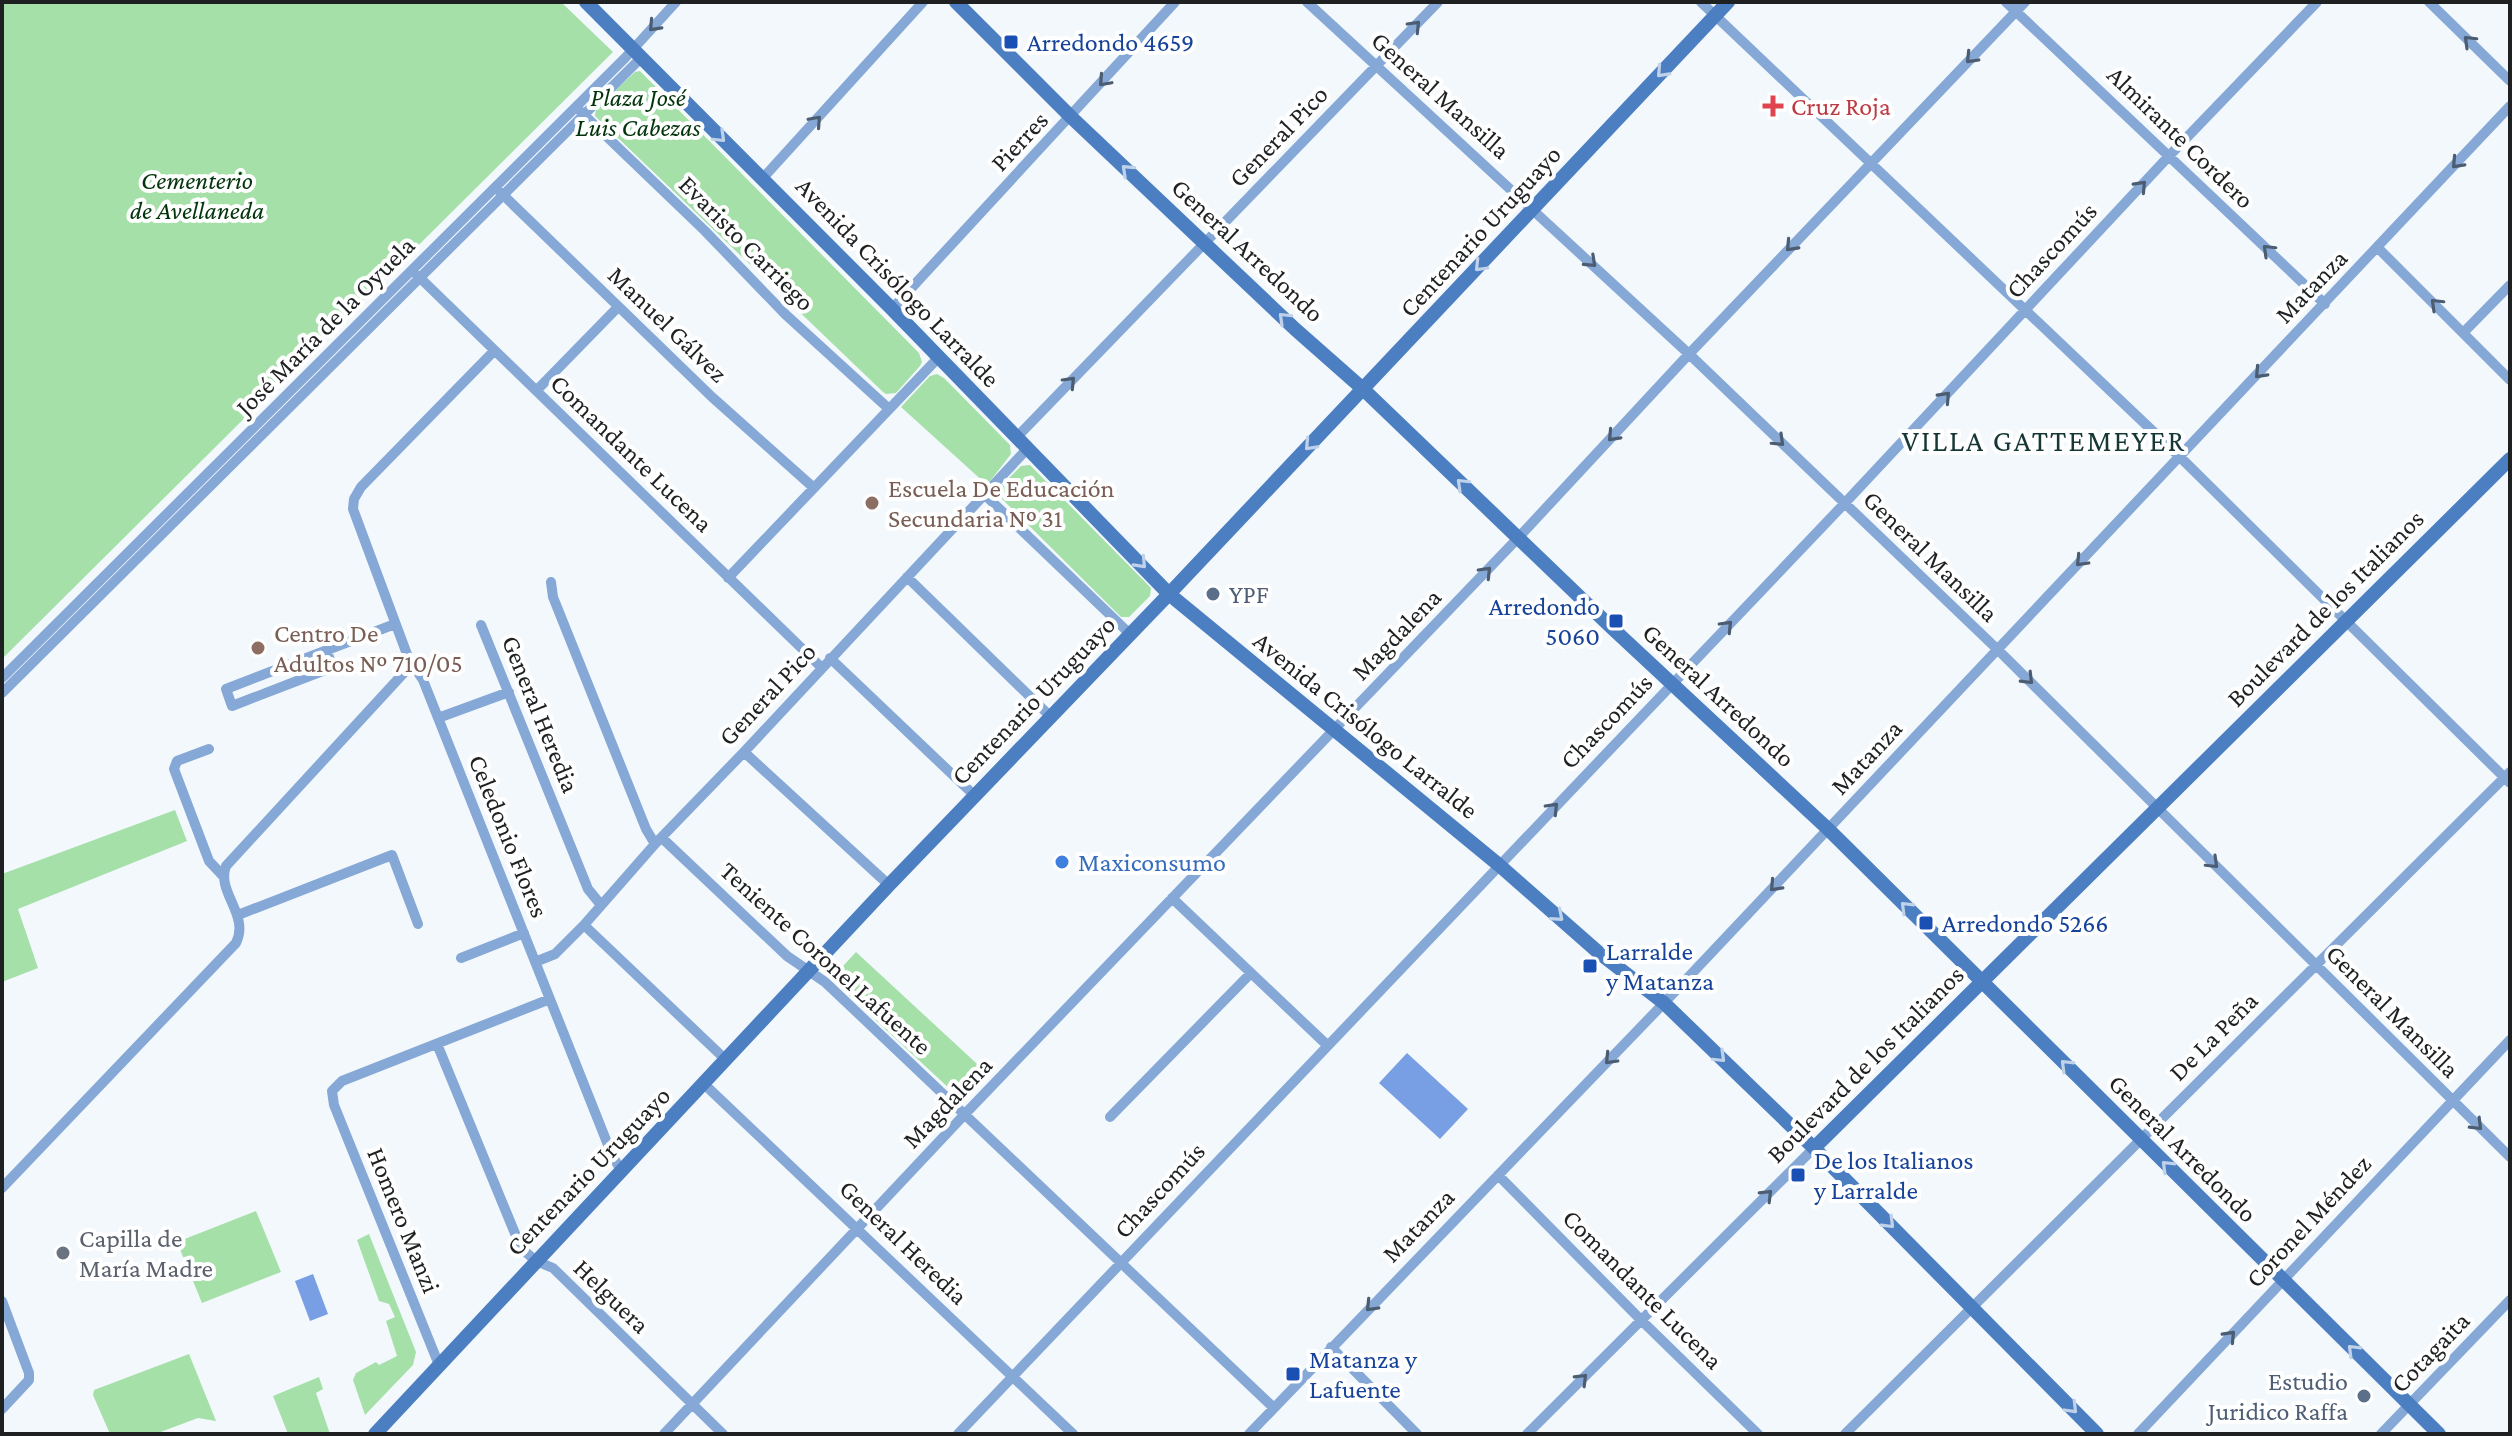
<svg xmlns="http://www.w3.org/2000/svg" width="2512" height="1436" font-family="'Crimson Pro',serif">
<rect width="100%" height="100%" fill="#f3f8fd"/>
<path fill="#a5e0a8" d="M2 2H561L613 52 2 659Z
M640 71 919 353 922 362 920 366 896 393 886 394 883 392 595 116 596 108 635 72Z
M937 374 944 378 1010 445 1011 454 987 485 901 407 930 376Z
M1030 465 1151 588 1150 596 1129 617H1121L995 492 1021 466Z
M175 810 187 841 18 909 38 968 2 982V874Z
M856 952 989 1075 964 1102 831 979Z
M256 1211 281 1272 202 1303 177 1242Z
M369 1234 416 1352 413 1365 365 1415 353 1380 356 1373 376 1362 379 1365 397 1356 386 1321 395 1317 389 1304 379 1301 357 1240Z
M189 1354 216 1421 198 1418 155 1434H110L93 1395 94 1390Z
M319 1377 323 1389 316 1393 330 1434H288L273 1396Z"/>
<path fill="#789ee4" d="M1407 1053 1468 1109 1440 1139 1379 1083Z
M313 1274 328 1314 310 1321 295 1281Z"/>
<g fill="none" stroke-linecap="round" stroke-linejoin="round">
<path stroke="#85a8d6" stroke-width="10" d="M1307 2 1689 354 1997 649 2510 1157
M1701 2 2180 457 2510 783
M2006 2 2325 304
M2429 2 2510 81
M579 110 705 231 785 314 888 408
M763 178 923 2
M498 190 712 397 814 488
M2378 248 2510 380
M415 273 821 667
M892 309 1175 2
M2464 332 2510 285
M494 351 361 487 354 499 353 509 408 657 423 680 612 1155 622 1172
M537 390 618 307
M1016 438 1438 2
M985 495 1130 634
M907 577 1051 717
M728 578 938 358
M551 582 553 597 646 829 655 844
M481 625 588 889 601 905
M326 650 333 667 232 706 226 689 395 624
M830 658 975 796
M2 678 625 58 676 2
M2 693 641 58
M438 718 509 692
M209 749 177 761 174 769 209 861 224 877
M744 752 889 885
M662 838 787 956 825 982 1274 1408
M1172 898 1327 1045
M238 915 392 855 418 924
M584 925 726 1060
M461 958 524 933
M535 962 555 954 584 925 655 844 744 752 1027 449
M437 1044 521 1248 536 1261 553 1268 723 1434
M704 1084 1073 1434
M1110 1117 1250 974
M1498 1175 1641 1320 1758 1434
M2 1188 236 943C250 915 216 892 226 866L412 664
M2 1301 29 1373V1380L2 1409
M1331 1347 1417 1434
M439 1365 334 1105 332 1091 342 1081 550 999
M664 1434 965 1114 1518 538 1689 354 2025 2
M958 1434 1844 504 2169 156 2317 2
M1249 1434 1664 1003 2510 106
M1527 1434 1814 1148
M1845 1434 2510 772
M2138 1434 2510 1040
M2381 1434 2510 1300"/>
<path stroke="#4c7fc2" stroke-width="14" d="M586 2 892 309 1169 594 1499 865 1598 952 1664 1003 1814 1148 2097 1434
M956 2 1071 117 1295 329 1363 389 1611 627 1828 829 2439 1434
M1814 1148 2510 459
M375 1434 889 885 1169 594 1728 2"/>
</g>
<defs><path id="oneway-chevron" d="M-2-3.5L2.5 0L-2 3.5" fill="none" stroke-width="1.6" stroke-linecap="round" stroke-linejoin="round" transform="scale(2)"/></defs>
<g stroke="#4c5d72">
<use href="#oneway-chevron" transform="translate(654 26) rotate(133)"/>
<use href="#oneway-chevron" transform="translate(1415 26) rotate(-46)"/>
<use href="#oneway-chevron" transform="translate(2469 41) rotate(-136)"/>
<use href="#oneway-chevron" transform="translate(1971 58) rotate(134)"/>
<use href="#oneway-chevron" transform="translate(1104 81) rotate(132)"/>
<use href="#oneway-chevron" transform="translate(816 121) rotate(-48)"/>
<use href="#oneway-chevron" transform="translate(2457 163) rotate(133)"/>
<use href="#oneway-chevron" transform="translate(2141 186) rotate(-47)"/>
<use href="#oneway-chevron" transform="translate(1791 246) rotate(133)"/>
<use href="#oneway-chevron" transform="translate(2268 250) rotate(-136)"/>
<use href="#oneway-chevron" transform="translate(1591 262) rotate(43)"/>
<use href="#oneway-chevron" transform="translate(2436 304) rotate(-136)"/>
<use href="#oneway-chevron" transform="translate(2260 373) rotate(133)"/>
<use href="#oneway-chevron" transform="translate(1070 382) rotate(-46)"/>
<use href="#oneway-chevron" transform="translate(1945 397) rotate(-47)"/>
<use href="#oneway-chevron" transform="translate(1613 436) rotate(133)"/>
<use href="#oneway-chevron" transform="translate(1779 441) rotate(44)"/>
<use href="#oneway-chevron" transform="translate(2081 561) rotate(134)"/>
<use href="#oneway-chevron" transform="translate(1486 572) rotate(-46)"/>
<use href="#oneway-chevron" transform="translate(1727 626) rotate(-46)"/>
<use href="#oneway-chevron" transform="translate(2028 679) rotate(45)"/>
<use href="#oneway-chevron" transform="translate(1553 808) rotate(-46)"/>
<use href="#oneway-chevron" transform="translate(2213 863) rotate(44)"/>
<use href="#oneway-chevron" transform="translate(1775 886) rotate(133)"/>
<use href="#oneway-chevron" transform="translate(1610 1059) rotate(134)"/>
<use href="#oneway-chevron" transform="translate(2477 1125) rotate(45)"/>
<use href="#oneway-chevron" transform="translate(1767 1195) rotate(-45)"/>
<use href="#oneway-chevron" transform="translate(1371 1306) rotate(134)"/>
<use href="#oneway-chevron" transform="translate(2230 1336) rotate(-47)"/>
<use href="#oneway-chevron" transform="translate(1582 1379) rotate(-45)"/>
</g>
<g stroke="#c0d2ea">
<use href="#oneway-chevron" transform="translate(1662 72) rotate(133)"/>
<use href="#oneway-chevron" transform="translate(720 137) rotate(44)"/>
<use href="#oneway-chevron" transform="translate(1127 170) rotate(-137)"/>
<use href="#oneway-chevron" transform="translate(1480 266) rotate(134)"/>
<use href="#oneway-chevron" transform="translate(1284 318) rotate(-136)"/>
<use href="#oneway-chevron" transform="translate(1310 445) rotate(133)"/>
<use href="#oneway-chevron" transform="translate(1462 484) rotate(-136)"/>
<use href="#oneway-chevron" transform="translate(1141 563) rotate(47)"/>
<use href="#oneway-chevron" transform="translate(1906 907) rotate(-135)"/>
<use href="#oneway-chevron" transform="translate(1558 916) rotate(41)"/>
<use href="#oneway-chevron" transform="translate(1720 1057) rotate(44)"/>
<use href="#oneway-chevron" transform="translate(2066 1065) rotate(-135)"/>
<use href="#oneway-chevron" transform="translate(2167 1166) rotate(-135)"/>
<use href="#oneway-chevron" transform="translate(1889 1223) rotate(45)"/>
<use href="#oneway-chevron" transform="translate(2353 1350) rotate(-135)"/>
<use href="#oneway-chevron" transform="translate(2072 1408) rotate(46)"/>
</g>
<g fill="#1a4fb4" stroke="#fff" stroke-width="3">
<rect x="1003" y="34" width="16" height="16" rx="4"/>
<rect x="1608" y="613" width="16" height="16" rx="4"/>
<rect x="1918" y="915" width="16" height="16" rx="4"/>
<rect x="1582" y="958" width="16" height="16" rx="4"/>
<rect x="1790" y="1167" width="16" height="16" rx="4"/>
<rect x="1285" y="1366" width="16" height="16" rx="4"/>
</g>
<path fill="#e0444e" stroke="#fff" stroke-width="3" d="M1769 94h8v8h8v8h-8v8h-8v-8h-8v-8h8z"/>
<g fill="#8d6e63" stroke="#fff" stroke-width="3">
<circle cx="872" cy="503" r="8"/>
<circle cx="258" cy="648" r="8"/>
</g>
<g fill="#5c6f8a" stroke="#fff" stroke-width="3">
<circle cx="1213" cy="594" r="8"/>
<circle cx="2364" cy="1396" r="8"/>
</g>
<circle fill="#3f7fe0" stroke="#fff" stroke-width="3" cx="1062" cy="862" r="8"/>
<circle fill="#6b7280" stroke="#fff" stroke-width="3" cx="63" cy="1253" r="8"/>
<g text-anchor="middle" stroke-width="8" stroke-linejoin="round" paint-order="stroke">
<g font-size="26" fill="#164399" stroke="#fff" text-anchor="start">
<text x="1027" y="51">Arredondo 4659</text>
<text x="1600" y="615" text-anchor="end">Arredondo<tspan x="1600" dy="30">5060</tspan></text>
<text x="1942" y="932">Arredondo 5266</text>
<text x="1606" y="960">Larralde<tspan x="1606" dy="30">y Matanza</tspan></text>
<text x="1814" y="1169">De los Italianos<tspan x="1814" dy="30">y Larralde</tspan></text>
<text x="1309" y="1368">Matanza y<tspan x="1309" dy="30">Lafuente</tspan></text>
</g>
<g font-size="26" fill="#1e2021" stroke="#fff">
<text transform="translate(1441 95) rotate(42)" y="9">General Mansilla</text>
<text transform="translate(1278 136) rotate(-46)" y="9">General Pico</text>
<text transform="translate(2181 137) rotate(44)" y="9">Almirante Cordero</text>
<text transform="translate(1019 141) rotate(-47)" y="9">Pierres</text>
<text transform="translate(1480 231) rotate(-47)" y="9">Centenario Uruguayo</text>
<text transform="translate(747 243) rotate(45)" y="9">Evaristo Carriego</text>
<text transform="translate(1248 250) rotate(43)" y="9">General Arredondo</text>
<text transform="translate(2051 250) rotate(-47)" y="9">Chascomús</text>
<text transform="translate(898 282) rotate(46)" y="9">Avenida Crisólogo Larralde</text>
<text transform="translate(2311 286) rotate(-46)" y="9">Matanza</text>
<text transform="translate(668 324) rotate(44)" y="9">Manuel Gálvez</text>
<text transform="translate(325 326) rotate(-45)" y="9">José María de la Oyuela</text>
<text transform="translate(632 453) rotate(44)" y="9">Comandante Lucena</text>
<text transform="translate(1931 556) rotate(44)" y="9">General Mansilla</text>
<text transform="translate(2325 608) rotate(-45)" y="9">Boulevard de los Italianos</text>
<text transform="translate(1396 634) rotate(-46)" y="9">Magdalena</text>
<text transform="translate(767 694) rotate(-47)" y="9">General Pico</text>
<text transform="translate(1719 695) rotate(43)" y="9">General Arredondo</text>
<text transform="translate(1033 700) rotate(-46)" y="9">Centenario Uruguayo</text>
<text transform="translate(541 714) rotate(68)" y="9">General Heredia</text>
<text transform="translate(1606 721) rotate(-46)" y="9">Chascomús</text>
<text transform="translate(1366 725) rotate(39)" y="9">Avenida Crisólogo Larralde</text>
<text transform="translate(1866 757) rotate(-47)" y="9">Matanza</text>
<text transform="translate(509 836) rotate(68)" y="9">Celedonio Flores</text>
<text transform="translate(826 958) rotate(42)" y="9">Teniente Coronel Lafuente</text>
<text transform="translate(2393 1011) rotate(45)" y="9">General Mansilla</text>
<text transform="translate(2213 1036) rotate(-45)" y="9">De La Peña</text>
<text transform="translate(1865 1064) rotate(-45)" y="9">Boulevard de los Italianos</text>
<text transform="translate(947 1102) rotate(-46)" y="9">Magdalena</text>
<text transform="translate(2183 1148) rotate(45)" y="9">General Arredondo</text>
<text transform="translate(588 1171) rotate(-46)" y="9">Centenario Uruguayo</text>
<text transform="translate(1159 1190) rotate(-47)" y="9">Chascomús</text>
<text transform="translate(404 1220) rotate(68)" y="9">Homero Manzi</text>
<text transform="translate(2308 1221) rotate(-47)" y="9">Coronel Méndez</text>
<text transform="translate(1418 1225) rotate(-46)" y="9">Matanza</text>
<text transform="translate(904 1242) rotate(44)" y="9">General Heredia</text>
<text transform="translate(1643 1289) rotate(45)" y="9">Comandante Lucena</text>
<text transform="translate(612 1296) rotate(44)" y="9">Helguera</text>
<text transform="translate(2430 1352) rotate(-46)" y="9">Cotagaita</text>
</g>
<g font-size="26" font-style="italic" fill="#02340b" stroke="#fff">
<text x="638" y="106">Plaza José<tspan x="638" dy="30">Luis Cabezas</tspan></text>
<text x="197" y="189">Cementerio<tspan x="197" dy="30">de Avellaneda</tspan></text>
</g>
<g font-size="26" fill="#be3a42" stroke="#fff" text-anchor="start">
<text x="1791" y="115">Cruz Roja</text>
</g>
<g font-size="26" fill="#785e54" stroke="#fff" text-anchor="start">
<text x="888" y="497">Escuela De Educación<tspan x="888" dy="30">Secundaria Nº 31</tspan></text>
<text x="274" y="642">Centro De<tspan x="274" dy="30">Adultos Nº 710/05</tspan></text>
</g>
<g font-size="26" fill="#4e5e75" stroke="#fff" text-anchor="start">
<text x="1229" y="603">YPF</text>
<text x="2348" y="1390" text-anchor="end">Estudio<tspan x="2348" dy="30">Juridico Raffa</tspan></text>
</g>
<g font-size="26" fill="#366cbe" stroke="#fff" text-anchor="start">
<text x="1078" y="871">Maxiconsumo</text>
</g>
<g font-size="26" fill="#5b616d" stroke="#fff" text-anchor="start">
<text x="79" y="1247">Capilla de<tspan x="79" dy="30">María Madre</tspan></text>
</g>
<g font-size="30" letter-spacing="2" fill="#153735" stroke="#fff">
<text x="2044" y="451">VILLA GATTEMEYER</text>
</g>
</g>
<rect width="2512" height="1436" fill="none" stroke="#1e2021" stroke-width="8"/>
</svg>
